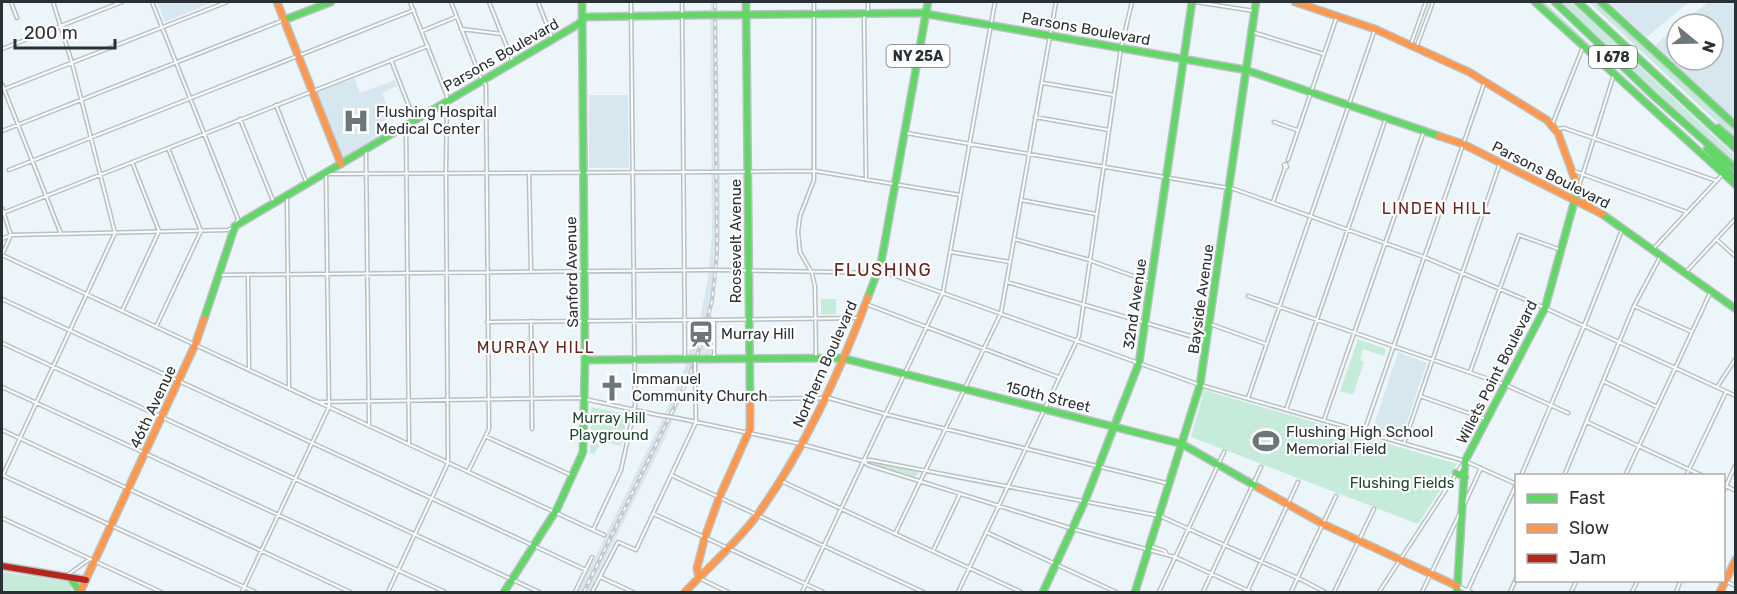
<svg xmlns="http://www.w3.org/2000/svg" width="1737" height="594" font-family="Rubik,sans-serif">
<rect width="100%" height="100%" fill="#ecf5f9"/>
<path fill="#d7e7ef" d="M157 2H210L211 3 165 22Z
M710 2H717L720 168V241L710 315 712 316 710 354H700L693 376H691L665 438 589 592H578L667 410 686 365 685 364 691 346 690 324 696 323 701 314 708 278 712 236Z
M1608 2H1689L1647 37Z
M1708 2H1735V119L1655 45 1677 27V60H1713V24H1681Z
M354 78 360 93 395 80 397 86 382 93 391 116 378 126 384 134 342 159 317 92Z
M589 95H628L629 168H589Z
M1398 352 1427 363 1402 436 1373 428Z"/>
<path fill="#c6ebda" d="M1539 2H1545L1709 156H1708Z
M1562 2H1571L1735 156V162L1660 95Z
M1589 2H1597L1735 130V139Z
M821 299H836V314L821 315Z
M1358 339 1386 349 1384 356 1363 349 1360 360 1364 362 1353 395 1340 391Z
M1204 390 1457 464 1418 524 1191 437Z
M591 407 628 414 621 446 601 441 594 454 590 453Z
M870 461 917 471 919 473 915 477 869 463Z
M2 572 69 582 72 592H2Z"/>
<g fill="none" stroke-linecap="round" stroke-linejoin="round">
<g stroke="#b8c0c3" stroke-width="5">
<path id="street" d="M11 2 17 18
M451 2 480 76 486 85 489 429 468 472
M489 2 513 62
M538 2 552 38
M682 2 685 359
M814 2V180L800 216 798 232 800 252 812 273 815 287 816 358
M1196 2 1254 11
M461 29 502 34
M422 31 456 17
M1252 32 1324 54
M1411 44 1426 2
M1416 48 1433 2
M2 49 122 2
M391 60 414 119
M1043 83 1114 95
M2 84 61 234
M2 90 227 2
M276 105 307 184
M1035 117 1109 130
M240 119 274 203
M1274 122 1297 130
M406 125 409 444
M1552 125 1583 47
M1555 129 1564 128 1717 181
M2 131 284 20
M906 133 1234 189 1424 257 1545 308 1736 396
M366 150 369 426
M1288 160 1337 16
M1286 164 1287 167 1285 168 1284 165Z
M9 170 414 10
M1571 170 1687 212
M722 172 815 171 960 195
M529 173 531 272
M866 180 864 18 868 9V2
M1579 186 1614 74
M287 196 289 388
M1021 200 1096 214
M1273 202 1285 168
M2 208 11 235 2 255
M3 213 428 46
M2 239 11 235 228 230 235 226 238 219 152 2
M1014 239 1086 259 1150 282
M1716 239 1736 257
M1653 249 1723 174
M951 252 1010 262
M2 255 318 402 580 398 658 415
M717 270 887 273 1200 385 1465 461 1516 484
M1686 272 1736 218
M219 275 707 270
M248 275 249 370
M1007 282 1207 341
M1248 296 1506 385 1568 413
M2 299 586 570
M866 304 1058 377
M1634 306 1692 332
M122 311 159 231 132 162
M711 320 860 318
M714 320V359
M531 321 532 429
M487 322 697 320
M1210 324 1266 344
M156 327 201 231 168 148
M2 343 539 592
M1470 372 1519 235 1561 250
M1603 381 1657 407
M2 387 445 592
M1717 387 1736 358
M1420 396 1488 420
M1248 398 1375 29
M750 399 829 398 885 414 1170 484
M318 402 604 535
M1286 410 1386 118
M677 418 801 444 863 461 868 465 1073 529 1175 557 1251 592
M1324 420 1424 131
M1587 422 1703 476
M2 430 350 592
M1364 432 1485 81
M487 437 573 476
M1404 443 1500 163
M864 461 870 460 1160 516 1302 580 1325 592
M2 475 255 592
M671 475 923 592
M1521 476 1584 326 1622 230
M1564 476 1634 306 1660 257
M1625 476 1711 291
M1686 476 1726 392
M2 477 115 233 72 63 53 2
M779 480 1021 592
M1724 485 1736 491
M1724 490 1736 464
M1465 503 1481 468
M654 514 823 592
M2 518 161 592
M593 530 621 470 635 406 631 2
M986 532 1116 592
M895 534 1001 313 1056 2
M1150 546 1165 551 1167 555
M933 551 960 494
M66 576 90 559
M600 577 633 592
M699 578 728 592
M1723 580 1736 586
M1457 586 1471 592
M242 592 329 407 326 174 711 172
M388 592 448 463 446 170 447 96 410 2
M575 592 592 557
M592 592 618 542 636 550 696 422 695 371
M802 592 943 292 995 2
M958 592 1079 336 1121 48 1132 2
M1159 592 1224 452
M1203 592 1261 467
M1247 592 1298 482
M1291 592 1336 496
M1334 592 1374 509
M1379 592 1464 462
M1422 592 1461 511
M1467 592 1516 485
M1510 592 1516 579
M1571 592 1577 580
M1632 592 1638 580
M1676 592 1681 580"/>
</g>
<g stroke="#b8c0c3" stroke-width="9">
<path id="fast" d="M746 2 750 395
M1535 2 1736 185
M1555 2 1655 97 1736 169
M1578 2 1736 149
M1601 2 1736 126
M721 15 921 13 1246 70 1439 136
M284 20 331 2
M1718 128 1736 143
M1707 149 1736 179
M1602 214 1736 309
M868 297 881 263 928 2
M204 319 235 226 577 25 586 17 703 15
M707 359 842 358 1182 444 1259 488
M585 360 685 359
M1456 473 1465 477
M70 577 80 592
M504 592 557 509 583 452 585 360 582 2
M1043 592 1085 501 1139 363 1192 2
M1135 592 1200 385 1256 2
M1457 592 1465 461 1545 308 1578 188"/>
</g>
<g stroke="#b8c0c3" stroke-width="9">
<path id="slow" d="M277 2 341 164
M1295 2 1375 29 1469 72 1547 120 1558 133 1578 188 1591 208
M1439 136 1463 144 1602 214
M1259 488 1323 524 1457 586
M699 578 697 568 705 537 719 498 750 429V395
M80 592 195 345 204 319
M685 592C707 569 736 543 755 518 801 456 841 370 868 297
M1720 592 1736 559"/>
</g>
<g stroke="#b8c0c3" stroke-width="9">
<path id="jam" d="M2 566 86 580"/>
</g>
<use href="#street" stroke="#fcfefe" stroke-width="2"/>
<use href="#fast" stroke="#63d668" stroke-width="6"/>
<use href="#slow" stroke="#ff974d" stroke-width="6"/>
<use href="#jam" stroke="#b3261e" stroke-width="6"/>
<g stroke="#c6c8c9" stroke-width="4">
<path id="rail" d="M584 592 688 379 700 347 712 301 717 254 715 2"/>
</g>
<use href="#rail" stroke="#fff" stroke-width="1.5" stroke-dasharray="4.5" stroke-linecap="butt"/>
<g stroke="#b8c0c3" stroke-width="5" stroke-linecap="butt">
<path id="street-bridge" d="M711 172H722
M707 270H717
M697 320H711
M695 359V371
M658 415 677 418"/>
</g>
<g stroke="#b8c0c3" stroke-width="9" stroke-linecap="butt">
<path id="fast-bridge" d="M703 15H721
M685 359H707"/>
</g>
<use href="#street-bridge" stroke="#fcfefe" stroke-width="2"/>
<use href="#fast-bridge" stroke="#63d668" stroke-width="6"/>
</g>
<defs>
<g id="hospital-bare" transform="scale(2.07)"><path d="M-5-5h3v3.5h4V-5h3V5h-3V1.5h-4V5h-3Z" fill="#6d7679" stroke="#fff" stroke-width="2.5" paint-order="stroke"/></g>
<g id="station-bare" transform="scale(2.07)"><path d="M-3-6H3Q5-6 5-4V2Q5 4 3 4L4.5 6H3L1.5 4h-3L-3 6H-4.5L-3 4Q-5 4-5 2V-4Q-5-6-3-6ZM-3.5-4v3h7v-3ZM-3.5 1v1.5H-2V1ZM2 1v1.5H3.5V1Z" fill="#6d7679" stroke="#fff" stroke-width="2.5" paint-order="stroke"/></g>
<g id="church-bare" transform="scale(2.07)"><path d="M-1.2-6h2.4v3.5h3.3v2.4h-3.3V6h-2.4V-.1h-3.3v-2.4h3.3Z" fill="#6d7679" stroke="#fff" stroke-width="2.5" paint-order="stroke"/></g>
<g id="stadium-bare" transform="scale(2.07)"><path d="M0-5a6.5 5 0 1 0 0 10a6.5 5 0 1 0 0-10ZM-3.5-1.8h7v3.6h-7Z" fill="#6d7679" stroke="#fff" stroke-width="2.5" paint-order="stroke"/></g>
</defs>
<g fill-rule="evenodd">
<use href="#hospital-bare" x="356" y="121"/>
<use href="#station-bare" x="701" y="334"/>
<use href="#church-bare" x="612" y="388"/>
<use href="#stadium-bare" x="1266" y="441"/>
</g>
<g text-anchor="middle" stroke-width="4.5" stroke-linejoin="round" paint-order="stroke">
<g fill="#fff" stroke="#696f71" stroke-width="1.5">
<rect x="886.5" y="45" width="63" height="22" rx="4.5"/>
<rect x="1589" y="46" width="48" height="22" rx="4.5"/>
</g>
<g font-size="14" font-weight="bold" fill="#293134">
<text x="918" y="61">NY 25A</text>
<text x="1613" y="62">I 678</text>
</g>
<g font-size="15" fill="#293134" stroke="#fff">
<text transform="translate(1086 29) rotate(10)" y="5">Parsons Boulevard</text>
<text transform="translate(501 55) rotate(-30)" y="5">Parsons Boulevard</text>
<text transform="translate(1551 175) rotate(27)" y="5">Parsons Boulevard</text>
<text transform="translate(736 241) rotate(-90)" y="5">Roosevelt Avenue</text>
<text transform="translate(572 272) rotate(-91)" y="5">Sanford Avenue</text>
<text transform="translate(1201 299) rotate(-82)" y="5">Bayside Avenue</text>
<text transform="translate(1135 304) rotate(-82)" y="5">32nd Avenue</text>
<text transform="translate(825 364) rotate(-66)" y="5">Northern Boulevard</text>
<text transform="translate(1497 372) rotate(-63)" y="5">Willets Point Boulevard</text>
<text transform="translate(1048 397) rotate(14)" y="5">150th Street</text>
<text transform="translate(153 407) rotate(-65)" y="5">46th Avenue</text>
</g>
<g font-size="15" fill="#293134" stroke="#fff" text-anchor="start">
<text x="376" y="117">Flushing Hospital<tspan x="376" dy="17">Medical Center</tspan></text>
<text x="721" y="339">Murray Hill</text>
<text x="632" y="384">Immanuel<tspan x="632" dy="17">Community Church</tspan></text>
<text x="1286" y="437">Flushing High School<tspan x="1286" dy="17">Memorial Field</tspan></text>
</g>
<g font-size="15" fill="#1c4832" stroke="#fff">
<text x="609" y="423">Murray Hill<tspan x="609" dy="17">Playground</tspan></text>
<text x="1402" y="488">Flushing Fields</text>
</g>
<g font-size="16" letter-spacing="1.5" fill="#69241e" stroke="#fff">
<text x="1437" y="214">LINDEN HILL</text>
<text x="536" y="353">MURRAY HILL</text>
</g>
<g font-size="18" letter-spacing="1.5" fill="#69241e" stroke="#fff">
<text x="883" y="276">FLUSHING</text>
</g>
</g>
<rect width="1737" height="594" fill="none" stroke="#293134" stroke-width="6"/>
<rect x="1515" y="474" width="210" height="108" fill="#ffffff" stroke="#a9adae" stroke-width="1.5"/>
<rect x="1527" y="494" width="30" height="9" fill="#63d668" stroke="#a9adae" stroke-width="1.5"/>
<text x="1569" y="504" font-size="18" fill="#293134">Fast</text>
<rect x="1527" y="524" width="30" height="9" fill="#ff974d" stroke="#a9adae" stroke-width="1.5"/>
<text x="1569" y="534" font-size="18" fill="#293134">Slow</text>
<rect x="1527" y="554" width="30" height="9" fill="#b3261e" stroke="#a9adae" stroke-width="1.5"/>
<text x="1569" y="564" font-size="18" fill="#293134">Jam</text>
<g transform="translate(1695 42) rotate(109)"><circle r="28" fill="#ffffff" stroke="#a9adae" stroke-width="1.5"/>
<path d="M0-4.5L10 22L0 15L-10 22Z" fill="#6d7679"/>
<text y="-9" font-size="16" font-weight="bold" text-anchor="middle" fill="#293134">N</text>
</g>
<path d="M15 39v9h100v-9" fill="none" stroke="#293134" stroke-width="3"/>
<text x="24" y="39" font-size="18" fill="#293134" stroke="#ffffff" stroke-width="4.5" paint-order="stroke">200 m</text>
</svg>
